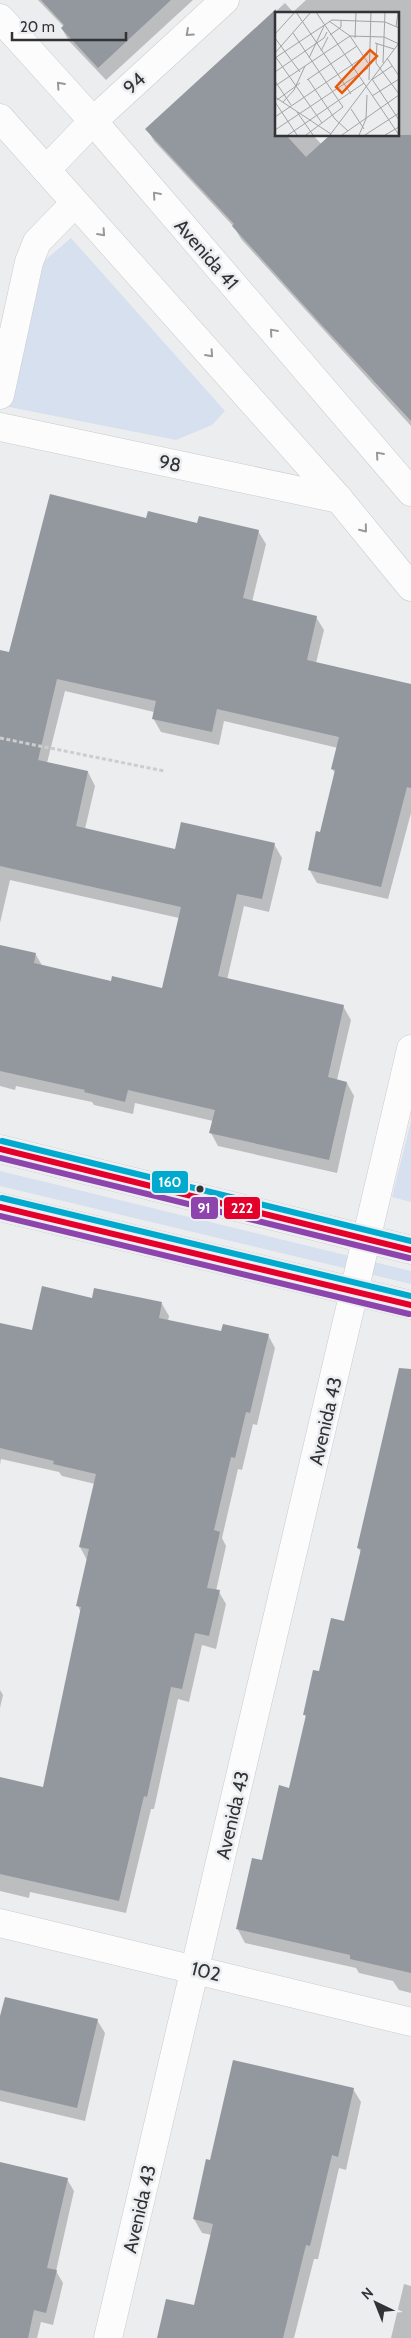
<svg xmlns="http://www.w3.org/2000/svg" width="411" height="2338" font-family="Cabin,sans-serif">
<rect width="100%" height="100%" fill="#ecedef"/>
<path fill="#d7e0ef" d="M71 238 225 411 212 425 176 440 9 407 44 261Z
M411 1121V1202L392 1197Z
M0 1171 411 1271V1284L0 1186Z"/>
<path fill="#0003" fill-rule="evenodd" d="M38 0H193L106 80 69 41 62 29 64 27Z
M306 0H411V426L241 239 234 227 154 141 147 129 285 3 293 12ZM276 14H397V135H337L324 147 313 135H276Z
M147 520 258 531 266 544 252 602 316 617 324 630 316 663 411 685V813L388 899 317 883 309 869 321 834 336 774 332 769 338 748 224 721 219 745 161 732 153 718 154 712 65 691 47 763 88 772 95 786 85 829 176 850 274 844 282 858 269 912 244 906 227 980 343 1006 351 1020 337 1080 347 1083 354 1096 337 1173 218 1146 211 1133 213 1121 135 1103 133 1114 94 1105 92 1102 16 1086 15 1090 0 1086V946L36 955 43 967 112 982 163 989 179 918 10 880 0 923V652L10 654Z
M93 1299 162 1304 169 1316 168 1321 222 1333 268 1335 275 1348 257 1425 253 1424 242 1470 238 1469 222 1538 226 1546 216 1591 219 1592 226 1604 216 1649 202 1645 189 1702 178 1699 154 1809H151L126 1913 30 1892 29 1898 0 1891V1778L44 1789 81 1613 78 1606 87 1560 80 1547 95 1484 62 1476 59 1472 1 1459 0 1465V1324L33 1332Z
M411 1393V1993L399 1990 393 1981 359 1973 356 1968 245 1943 237 1928 290 1789 307 1719 304 1714 320 1673 345 1622 361 1552 358 1548Z
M0 1690 3 1695 0 1708Z
M97 2020 105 2033 85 2121 0 2101V2022Z
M353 2089 361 2102 346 2170 339 2168 318 2259H314L294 2338H159L195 2307 212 2235 202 2233 194 2219 211 2161Z
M0 2163 67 2179 74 2191 56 2271 63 2283 53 2325 41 2322 37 2338H0Z
M404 2284 411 2286V2338H391Z"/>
<path fill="#93989f" d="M41 0H171L98 68 61 28 64 25Z
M276 9V135H286L306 157 330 135H411V421L319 322 232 226 234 224 145 129Z
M50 494 146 518 148 511 197 523 199 516 259 530 243 598 317 616 307 660 411 684V788L407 787 381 887 308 870 316 831 320 832 335 770 331 769 339 737 217 709 212 732 152 719 156 701 57 679 38 760 88 771 76 826 175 849 181 822 275 843 262 899 237 894 218 976 344 1005 328 1077 347 1082 329 1160 209 1133 215 1110 128 1090 125 1102 84 1092 85 1090 0 1071V945L36 953 34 963 111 981 112 976 162 988 181 907 0 866V650L9 652Z
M42 1286 92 1298 94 1288 162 1302 159 1318 221 1331 223 1324 269 1334 250 1413 246 1412 235 1458 231 1457 214 1530 220 1532 207 1588 220 1590 209 1636 195 1633 182 1689 171 1687 147 1797 144 1796 119 1901 0 1874V1777L43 1787 81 1607 76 1606 89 1549 79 1547 96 1474 53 1464 54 1461 0 1448V1323L32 1330Z
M399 1368 411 1369V1973L350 1959V1955L236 1929 252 1858 262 1860 279 1785 289 1788 306 1715H303L313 1670 319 1671 331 1618 344 1621 361 1549 357 1548Z
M5 1997 98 2019 77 2108 0 2090V2016Z
M233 2060 354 2088 338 2157 332 2155 310 2246 306 2245 283 2338H157L166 2299 194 2305 213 2224 193 2219 206 2159 210 2160Z
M0 2162 68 2178 47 2268 57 2270 46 2313 34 2310 28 2338H0Z"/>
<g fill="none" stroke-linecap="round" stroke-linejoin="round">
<g stroke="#cacbcd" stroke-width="29">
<path id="minor" d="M46 170 93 121 225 0
M0 395 29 262 37 242 75 203
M0 427 339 499
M0 1923 411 2022
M108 2338 411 1049"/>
</g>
<g stroke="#cacbcd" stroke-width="29">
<path id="major" d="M0 18 93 121 411 492
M0 118 339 499 411 587
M0 1149 411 1250
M0 1207 411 1305"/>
</g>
<path stroke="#cdcdcd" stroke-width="3" stroke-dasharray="4 2.5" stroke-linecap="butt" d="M0 738 164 771"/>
<use href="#minor" stroke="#fcfcfd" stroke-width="28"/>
<use href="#major" stroke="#fcfcfd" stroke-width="28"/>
<g stroke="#ebedf0" stroke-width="10">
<path id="bus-1" d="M0 1149 411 1250
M0 1207 411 1305"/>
</g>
<g stroke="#ebedf0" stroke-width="10">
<path id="bus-2" d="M0 1158 409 1258
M0 1216 409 1314"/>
</g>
<g stroke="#ebedf0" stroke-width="10">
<path id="bus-3" d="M2 1141 411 1241
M2 1198 411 1296"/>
</g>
<use href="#bus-1" stroke="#e4002b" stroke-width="6"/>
<use href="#bus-2" stroke="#8e44ad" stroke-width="6"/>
<use href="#bus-3" stroke="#00a9ce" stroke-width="6"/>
</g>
<defs><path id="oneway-chevron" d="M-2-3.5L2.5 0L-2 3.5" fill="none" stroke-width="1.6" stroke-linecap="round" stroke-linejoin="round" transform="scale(1.25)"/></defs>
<g stroke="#979898">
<use href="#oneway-chevron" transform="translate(189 33) rotate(138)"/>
<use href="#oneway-chevron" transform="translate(60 85) rotate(-132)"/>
<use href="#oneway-chevron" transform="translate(156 195) rotate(-131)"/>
<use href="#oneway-chevron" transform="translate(102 233) rotate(48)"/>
<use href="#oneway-chevron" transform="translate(273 332) rotate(-131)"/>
<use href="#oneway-chevron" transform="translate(210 354) rotate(48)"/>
<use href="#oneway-chevron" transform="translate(379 455) rotate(-131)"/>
<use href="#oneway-chevron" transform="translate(364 529) rotate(51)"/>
</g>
<circle fill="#323334" stroke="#ebedf0" stroke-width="2" cx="200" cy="1189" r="4.5"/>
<g text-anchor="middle" stroke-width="5" stroke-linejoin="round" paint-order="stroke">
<g font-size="19" fill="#323334" stroke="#ebedf0">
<text transform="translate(134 83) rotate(-42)" y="7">94</text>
<text transform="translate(207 254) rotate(49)" y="7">Avenida 41</text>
<text transform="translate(170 463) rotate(12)" y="7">98</text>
<text transform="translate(325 1421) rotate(-77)" y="7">Avenida 43</text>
<text transform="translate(232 1815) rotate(-77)" y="7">Avenida 43</text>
<text transform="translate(206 1971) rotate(14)" y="7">102</text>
<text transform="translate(139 2209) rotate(-77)" y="7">Avenida 43</text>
</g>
</g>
<g transform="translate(275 12)">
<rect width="124" height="124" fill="#ecedef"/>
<path fill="none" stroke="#a2a3a4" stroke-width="1" d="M21 0 76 82M41 0 124 123M54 9 75 24 93 51M121 15 123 0M18 21 68 95 31 123M0 22 20 0M55 23 66 15V8M0 26 25 60M80 26 81 0M100 31 119 37M102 31 101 51 124 82M46 39 53 25M0 41 36 0M0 44 47 111M0 46 57 8 110 10 124 16M34 46 49 14M112 46 124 64M108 51 110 0M0 60 49 26 52 20M33 67 60 107 73 119M97 67 124 108M98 67 117 54M32 68 82 34M94 68 96 0M0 69 16 93M0 74 75 24 109 25 124 32M97 84 124 67M0 85 56 122M2 88 25 71M0 90 22 123M8 90 19 78 30 54M76 97 89 117M22 100 38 123M0 105 93 42M0 118 93 56M13 123 89 71M55 123 124 31M67 123 124 83M84 123 91 107 92 83M90 123 124 101M110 123 124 115"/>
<path fill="#e8590c" fill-opacity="0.15" stroke="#e8590c" stroke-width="2.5" d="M95 38 102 44 67 81 61 75Z"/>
<rect width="124" height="124" fill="none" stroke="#323334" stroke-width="2.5"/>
</g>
<g stroke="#ebedf0" stroke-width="2">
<rect x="151" y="1170" width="38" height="24" rx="5" fill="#00a9ce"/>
<rect x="190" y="1196" width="29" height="24" rx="5" fill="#8e44ad"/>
<rect x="223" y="1196" width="38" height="24" rx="5" fill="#e4002b"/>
</g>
<g font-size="14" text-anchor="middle" font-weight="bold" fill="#fff">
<text x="170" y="1187">160</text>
<text x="204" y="1213">91</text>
<text x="242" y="1213">222</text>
</g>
<g transform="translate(376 2303) rotate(317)" stroke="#ebedf0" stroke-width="4" paint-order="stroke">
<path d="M0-4L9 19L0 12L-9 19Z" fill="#323334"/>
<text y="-8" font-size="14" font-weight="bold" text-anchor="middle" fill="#323334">N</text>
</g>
<path d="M12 32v8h114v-8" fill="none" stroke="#323334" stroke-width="2.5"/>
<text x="20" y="32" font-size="15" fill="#323334" stroke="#ebedf0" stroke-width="4" paint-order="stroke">20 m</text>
</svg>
